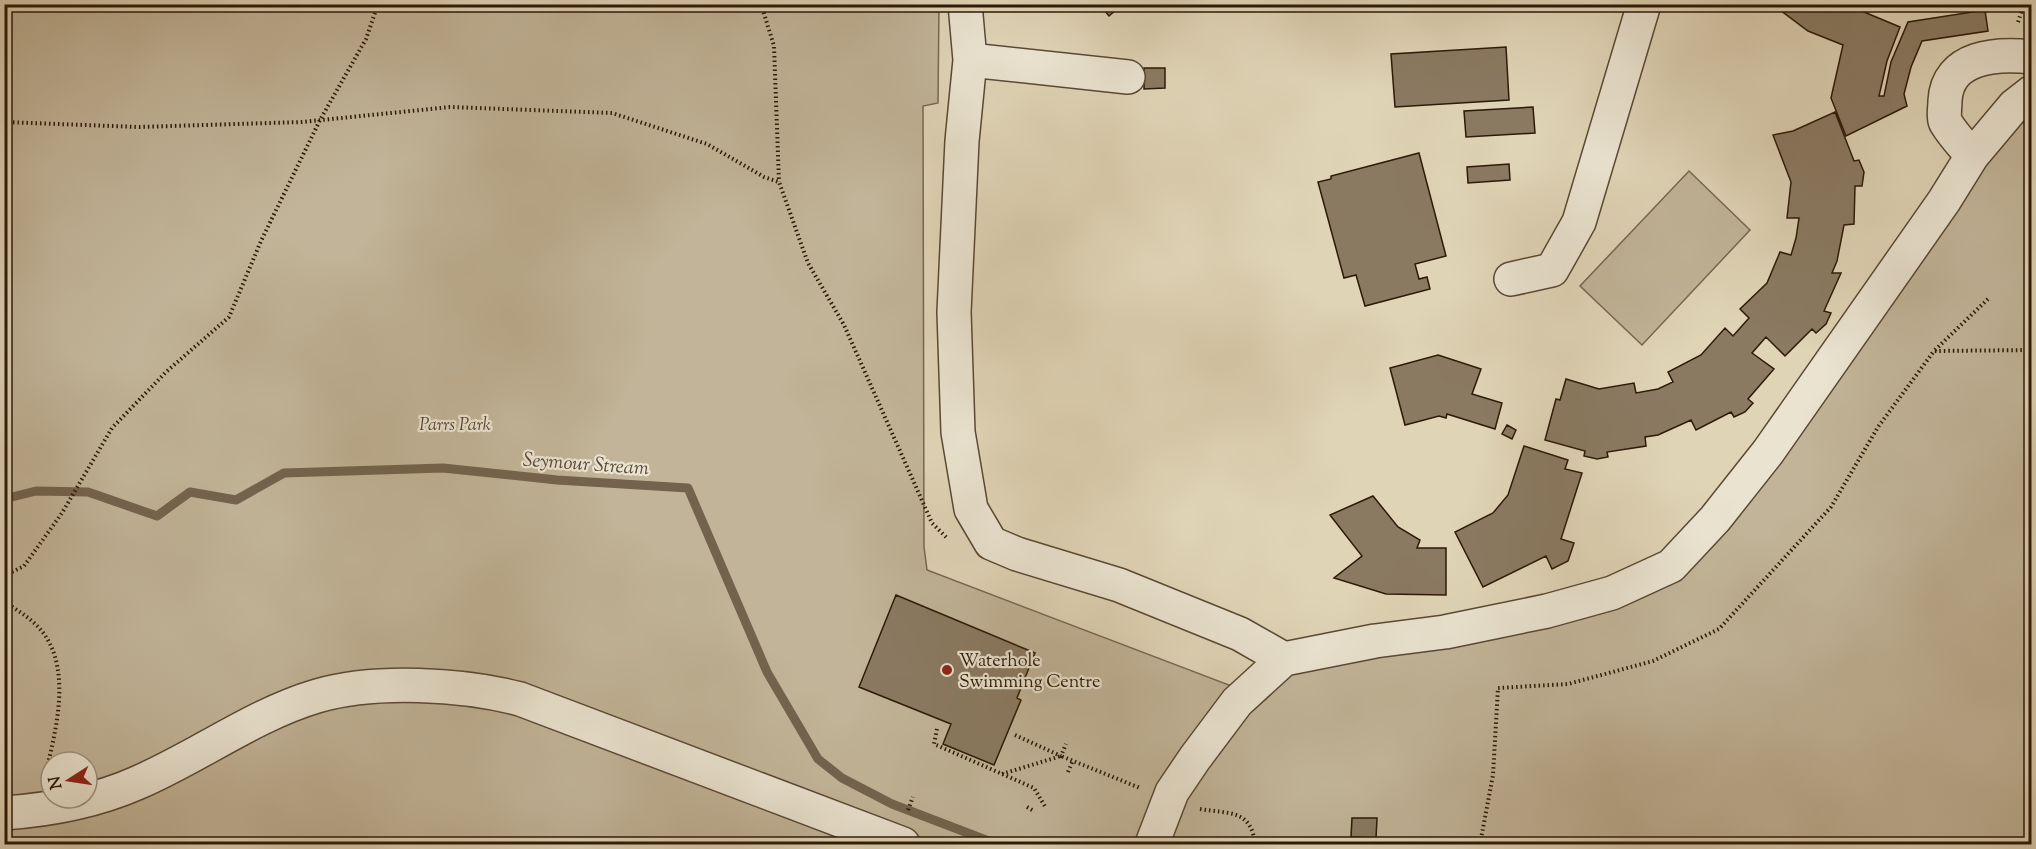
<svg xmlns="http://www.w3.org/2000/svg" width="2036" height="849" font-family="'Sorts Mill Goudy',serif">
<rect width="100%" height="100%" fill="#dfd4b6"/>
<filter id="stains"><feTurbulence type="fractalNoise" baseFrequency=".00333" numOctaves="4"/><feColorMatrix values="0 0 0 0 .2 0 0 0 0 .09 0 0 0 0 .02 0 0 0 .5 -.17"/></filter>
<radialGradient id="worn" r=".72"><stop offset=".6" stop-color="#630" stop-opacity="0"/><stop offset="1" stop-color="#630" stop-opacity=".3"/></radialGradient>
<path fill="#c1b498" stroke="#776650" stroke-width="1.5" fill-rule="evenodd" d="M4 5H939L938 103 923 106 924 547 927 570 1247 692 1284 659 1671 566 2031 92V844H5ZM51 762H87V798H51Z
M1689 171 1750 230 1642 345 1580 286Z"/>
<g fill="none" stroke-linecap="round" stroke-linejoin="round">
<path stroke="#73634d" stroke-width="9" d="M4 499 36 491 88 492 157 516 190 492 236 500 284 473 443 468 557 480 688 488 767 672 818 759 842 778 892 804 994 843"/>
</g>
<path fill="#8a7a62" stroke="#2d1908" stroke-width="1.5" d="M1099 4H1123L1109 16Z
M1772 4H1845L1900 27 1887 61 1879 96H1884L1891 62 1908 22 1985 10 1988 31 1922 41 1911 67 1904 94 1907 106 1846 136 1831 98 1843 45 1808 31Z
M1506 47 1509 100 1395 107 1391 54Z
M1144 68H1165V88L1144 89Z
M1533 107 1535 133 1466 137 1464 111Z
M1835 112 1854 161 1859 160 1864 172 1862 186H1855L1854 224 1844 225 1837 261 1832 273H1841L1824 311 1831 313 1826 324 1816 333 1812 329 1785 356 1766 337 1752 353 1774 369 1748 399 1753 403 1745 412 1734 417 1731 412 1696 430 1691 420 1658 435 1645 437 1646 446 1607 452 1608 457 1597 459 1584 456 1585 451 1545 440 1556 399 1560 400 1566 379 1599 389 1634 383 1636 393 1658 389 1673 382 1668 372 1701 355 1725 328 1733 336 1749 318 1740 309 1767 283 1780 252 1791 255 1796 238 1799 218H1787L1791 182 1773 135 1793 131Z
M1419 153 1446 256 1415 264 1419 279 1427 277 1430 289 1365 306 1356 275 1344 278 1318 182 1331 179V176Z
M1509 164 1510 180 1468 183 1467 167Z
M1438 355 1481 369 1472 394 1502 403 1495 429 1447 414 1446 418 1439 416 1405 425 1390 368Z
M1507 425 1516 430 1512 439 1502 434Z
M1524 446 1568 460 1565 469 1582 473 1561 539 1574 543 1568 561 1552 569 1546 556 1483 587 1455 532 1493 513 1508 495Z
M1373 496 1398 527 1420 540 1417 548H1446V595L1386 594 1334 578 1362 556 1330 515Z
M896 595 1035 653 1017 698 1021 700 994 765 943 744 951 724 859 687Z
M1352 818H1377L1376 838 1351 837Z"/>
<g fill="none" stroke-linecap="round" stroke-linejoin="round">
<g stroke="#5a4834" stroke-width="36">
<path id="minor" d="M965 4 970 60 962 141 954 312 958 432 971 509 991 543 1017 554 1119 585 1240 634 1284 659
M970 60 1128 77
M1972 156C1964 146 1953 135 1946 123 1943 118 1945 107 1945 101 1947 56 1997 53 2032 57
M1511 279 1552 270 1579 222 1644 4
M4 813C49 810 96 801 137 783 198 757 253 715 317 696 375 679 463 684 520 699L903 844
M1152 844 1172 792 1195 758 1237 702 1284 659 1375 641 1445 632 1547 611 1612 593 1671 566 1715 519 1768 452 1944 201 1972 156 2014 106 2032 92"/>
</g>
<path stroke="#2d1908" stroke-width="4" stroke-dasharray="1.5 3" stroke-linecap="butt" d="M761 4 774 46 779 182
M2018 22 2024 4
M4 122 139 127 302 122 450 107 612 113 707 144 764 177 779 182 808 263 844 325 932 523 948 539
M1935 350 1990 297
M4 576 24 566 62 513 112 428 166 372 229 317 261 241 320 120 366 39 378 4
M4 602C19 611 34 620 44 634 72 673 55 734 45 776
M937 729 934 744 1034 788 1046 808
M1015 735 1061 756 1066 744
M1068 772 1073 760
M1002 774 1061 756 1140 788
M1027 807 1034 811
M1200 809C1229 814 1251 809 1255 844
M908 810 913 797
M1480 844 1493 775 1498 688 1568 684 1653 661 1719 629 1831 507 1878 427 1934 351 2032 350"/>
<use href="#minor" stroke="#eae3d0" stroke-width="33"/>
</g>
<circle fill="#8f2418" stroke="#eae3d0" stroke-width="2" cx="947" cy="670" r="6"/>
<g text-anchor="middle" stroke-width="4.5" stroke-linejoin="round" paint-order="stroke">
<g font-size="18" font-style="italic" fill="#594833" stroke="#eae3d0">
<text x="455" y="430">Parrs Park</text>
</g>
<g font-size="18" fill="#2d1908" stroke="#eae3d0" text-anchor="start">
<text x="959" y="666">Waterhole<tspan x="959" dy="21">Swimming Centre</tspan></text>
</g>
<g font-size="20" font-style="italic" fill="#5c4a36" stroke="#eae3d0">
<text transform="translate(586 463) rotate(4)" y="7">Seymour Stream</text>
</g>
</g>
<rect width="2036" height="849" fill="none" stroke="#dfd4b6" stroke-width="24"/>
<rect x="6" y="6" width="2024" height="837" fill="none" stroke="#2d1908" stroke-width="3"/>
<rect x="12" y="12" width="2012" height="825" fill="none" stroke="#2d1908" stroke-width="1.5"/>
<g transform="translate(69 780) rotate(258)"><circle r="28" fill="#eae3d0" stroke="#9e9280" stroke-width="1.5"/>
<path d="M0-4.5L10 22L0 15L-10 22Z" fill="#8f2418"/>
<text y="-9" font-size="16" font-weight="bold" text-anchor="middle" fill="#2d1908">N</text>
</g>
<rect width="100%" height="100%" filter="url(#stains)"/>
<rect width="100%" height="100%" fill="url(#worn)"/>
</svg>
